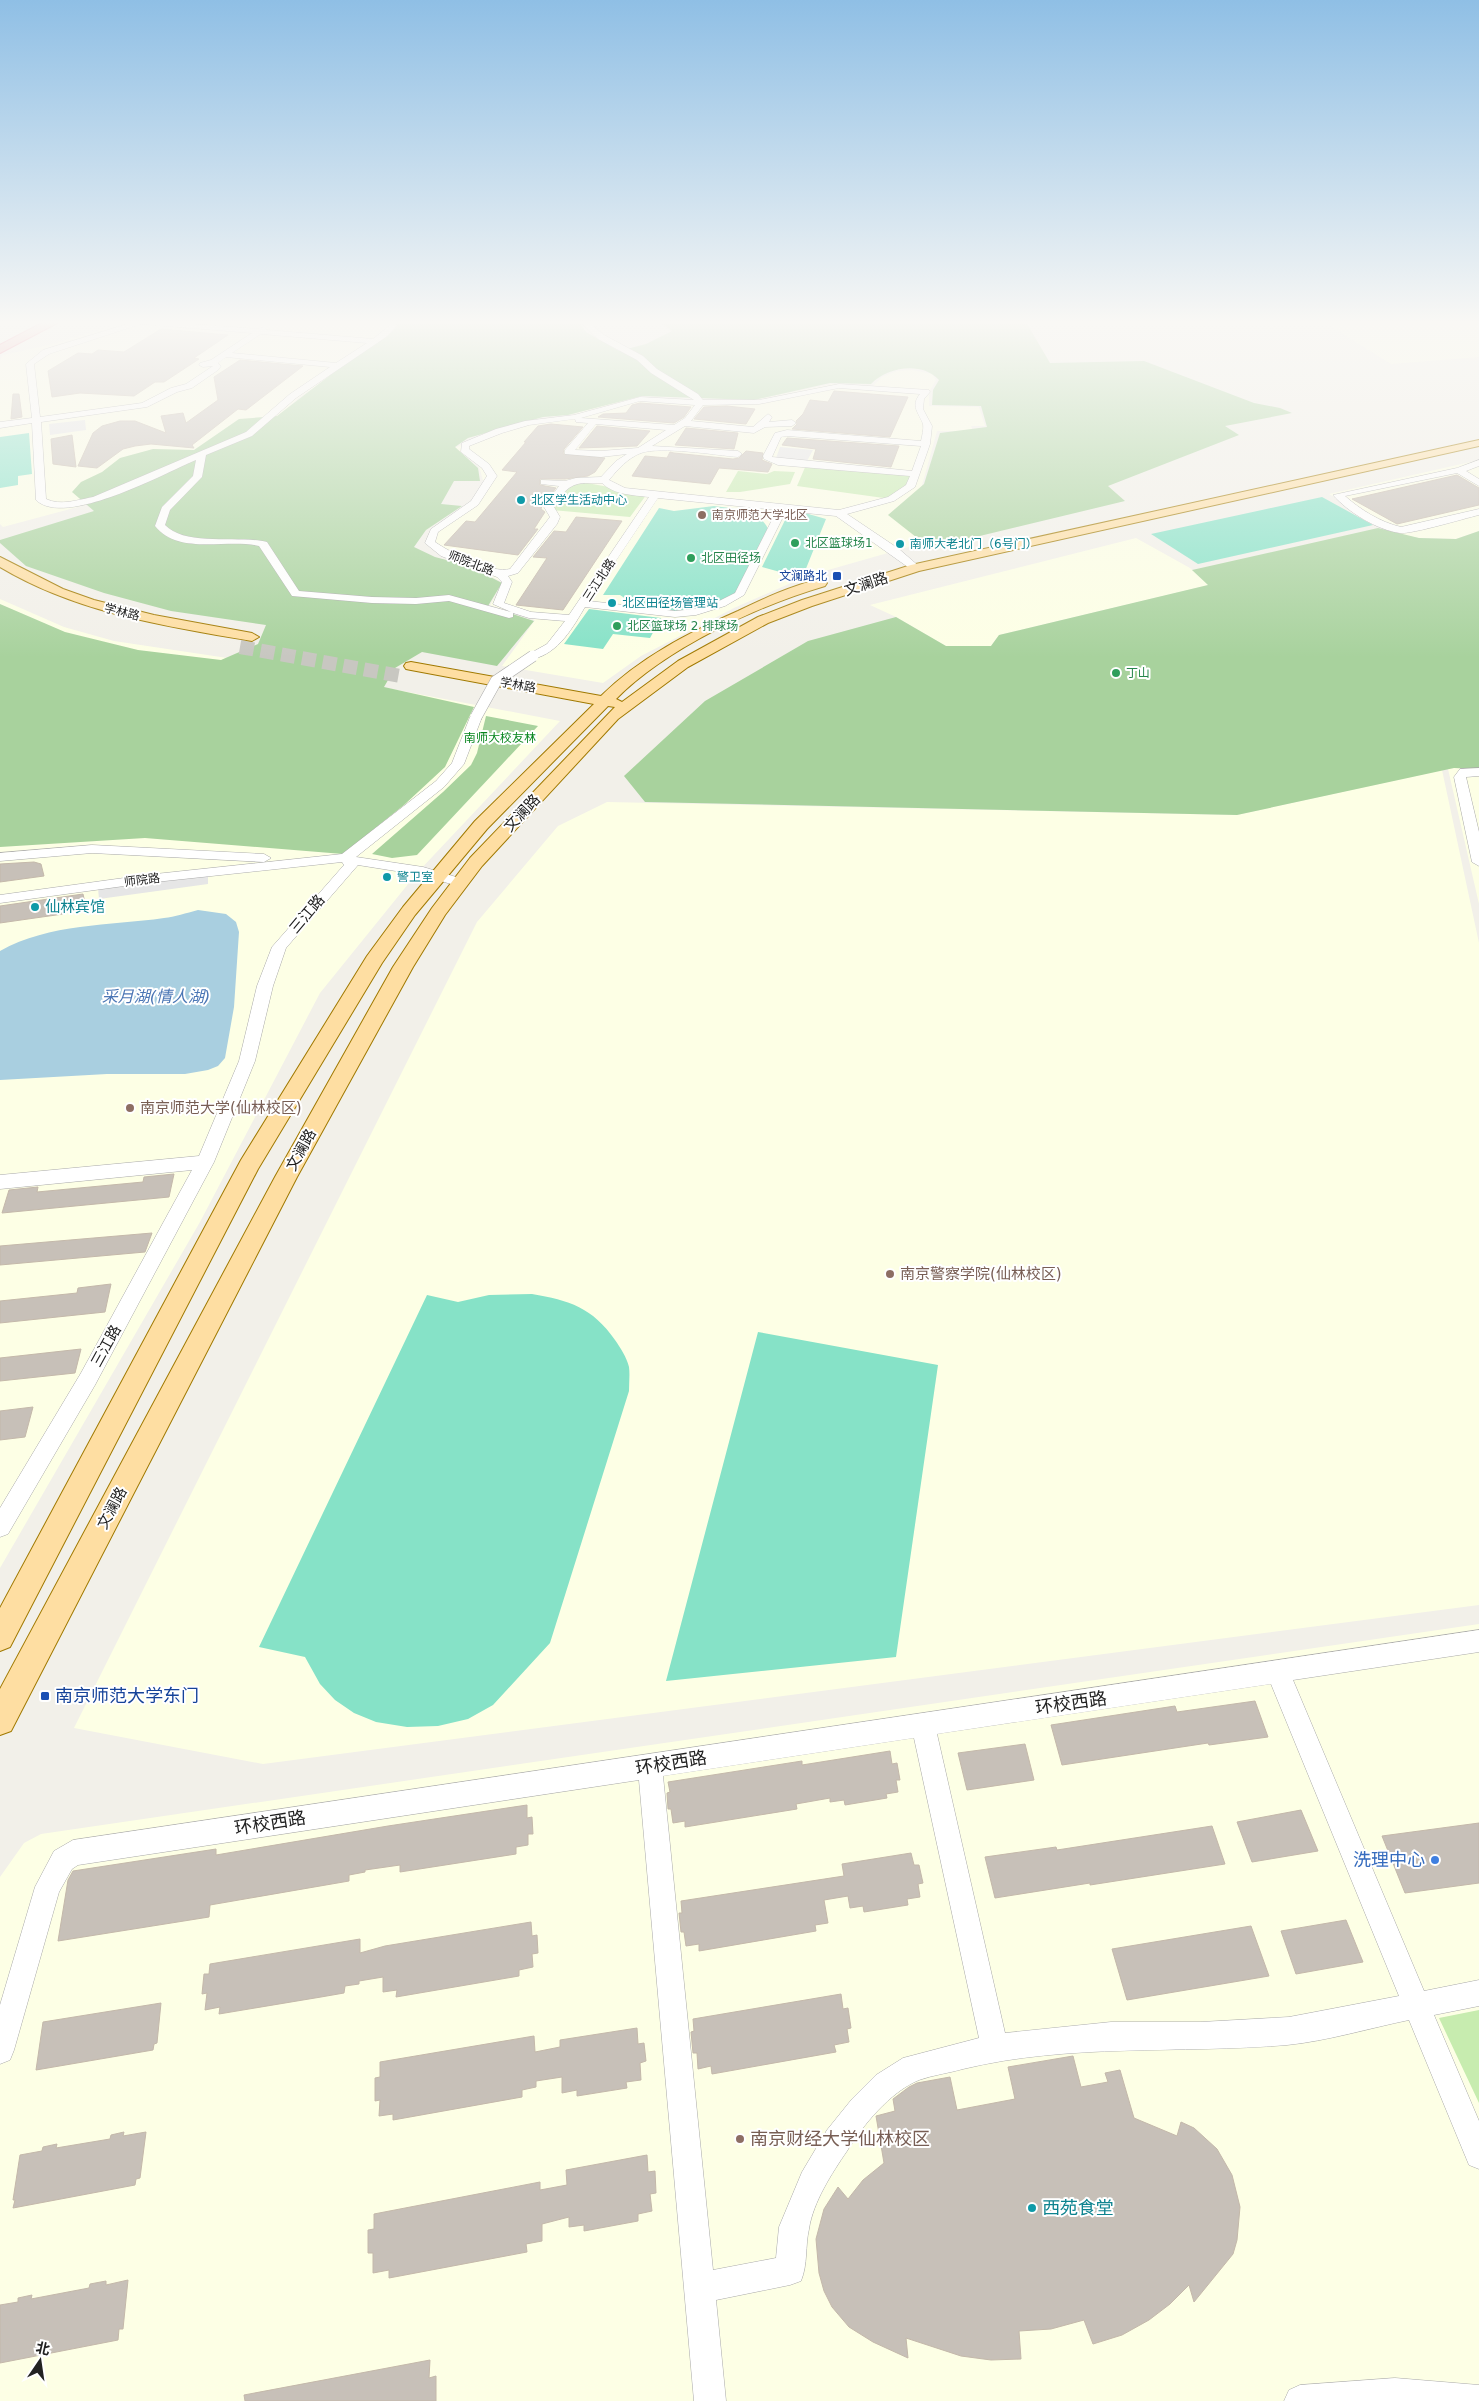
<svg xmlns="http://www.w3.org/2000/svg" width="1479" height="2401" font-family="'DejaVu Sans','Noto Sans SC',sans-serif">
<rect width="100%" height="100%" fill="#f2f0e9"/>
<path fill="#fdffe5" d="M126 322H400L358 361 302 395 255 437 100 501 3 527 0 524V360L3 355 49 345Z
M1324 322H1479V357L1391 364Z
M912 370 932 374 936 380 929 392V406L979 407 985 426H971L973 431H937L921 489 951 535 807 576 734 608 641 656 603 683 502 666 535 620 490 605 504 583 426 543 433 528 473 503 484 484 479 466 455 448 488 431 545 418 568 416 602 405 641 397 716 401 755 400 832 384 873 386 882 377 897 371Z
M1479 460V531L1456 539 1419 538 1402 535 1329 494Z
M1136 538 1190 568 1209 585 999 635 991 646H946L896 617 870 605Z
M0 599 64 627 114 641 234 659 560 721 417 873 320 993 200 1222 0 1568Z
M1454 768 1479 769V904L1448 769Z
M1442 770 1479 943V1605L263 1764 74 1728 477 922 558 826 607 802 1237 815Z
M1479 1624V2401H0V1877L24 1843 41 1834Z"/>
<path fill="#c7ecaf" d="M806 465 915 474 910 487 891 499 797 486Z
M738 471 767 474 774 471 795 472 790 484 740 492H726Z
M587 483 647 494 630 517 552 510 565 484Z
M1479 2010V2103L1439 2018Z"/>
<path fill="#a8d29d" d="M393 322H579L586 332 619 351 646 344 672 331 659 322H1026L1050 363 1144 361 1254 403 1280 408 1292 413 1225 426 1239 435 1108 486 1125 501 930 548 888 515 924 484 940 433 987 427 981 406 932 405 933 390 939 380C922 361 887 367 871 384L830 383 754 400 642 396 568 415 543 417 468 438 455 447 478 468 480 481H454L441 504 462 506 426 530 414 547 435 557 469 566 502 583 488 606 534 621 497 666 422 652 395 668 384 687 474 707 445 767 404 805 343 854 145 838 0 847V604L65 632 138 650 221 660 258 644 266 625 171 611 104 593 26 566 0 543V540L94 511 72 492 81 482 102 472 120 458 153 449 194 450 239 419 277 416 394 326Z
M1378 528 1419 538 1456 539 1479 531V769L1454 768 1237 815 645 802 624 776 705 701 808 641 896 617 946 646H991L999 635 1208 585 1192 570Z
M486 716 538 726 417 855 392 858 372 854 443 792 471 765 477 753Z"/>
<path fill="#86e2c7" d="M29 433 32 474 18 476V485L0 488V437Z
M1322 497 1373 525 1198 564 1151 534Z
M714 506C732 508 762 511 769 531L736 595 709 607 675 611 649 608 632 603 620 595H603L659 508 674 511Z
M805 513 826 519 805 571 780 572 762 567 788 514Z
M589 609 661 618 650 638 613 634 603 649 564 644Z
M532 1294C569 1300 593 1308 615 1340 620 1347 627 1358 629 1367 630 1375 629 1383 629 1391L550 1643 493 1705 468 1719 438 1726 407 1727 376 1722 354 1713 335 1700 320 1684 305 1657 259 1647 427 1295 458 1302 489 1295Z
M758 1332 938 1365 896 1657 666 1681Z"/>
<path fill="#e6e6e6" d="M85 420 86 430 50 435 49 424Z
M780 447 813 450 807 461 776 458Z
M208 874V884L99 899 98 888Z"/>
<path fill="#a9cfe0" d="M198 910 226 914 236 922 239 932 234 1007 225 1058 218 1066 208 1070 185 1074H107L0 1080V951C50 923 109 926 164 918 175 917 186 913 198 910Z"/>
<path fill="#c7c0b8" stroke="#c4b8aa" d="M161 329 228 335 194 358 199 359 164 382H155L134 396 80 393 52 397 48 371 78 353 92 354 98 350 124 352Z
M240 360 303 366 246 410 238 409 192 445 194 448 151 444 135 446 123 449 97 468 78 466 93 433 102 426 120 421H135L166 433 161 416 183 413 186 423 218 400 214 377Z
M834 391 908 397 890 437 792 429 797 424 796 421 803 414 810 400 828 402Z
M13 394H19L22 417 11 419Z
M640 403 691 407 684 417 674 423 598 417 603 414 626 413 632 405Z
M727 406 755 409 746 424 694 419 704 407Z
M551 424 583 427 564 449 563 454 605 458 595 472 588 476 565 479H540V485L556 488 542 506 541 509 545 512 534 529H538L518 555 444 545 466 521 475 522 517 472 502 470 526 442H524L538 426Z
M597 426 650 431 637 446 579 448Z
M686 428 738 433 734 449 675 445Z
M72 435 76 467 53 464 51 439Z
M787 438 899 446 891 467 813 459 816 449 782 445Z
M746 451 763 453 762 460 772 464 768 472 719 468 710 484 632 476 645 456 667 458 670 452 674 453 733 459 739 458Z
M1457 475 1479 488V505L1397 524 1352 499Z
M576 517 622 521 563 610 516 605 547 558 533 557 554 531 566 532Z
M34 862 41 864 44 876 0 882V864Z
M83 894 85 903 65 909 63 914 0 923V906Z
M174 1174 169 1197 2 1213 9 1190 38 1187 37 1192 143 1182 144 1177Z
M152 1233 145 1252 0 1265V1246Z
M111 1284 105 1312 0 1323V1301L77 1293 78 1288Z
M81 1349 75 1373 0 1381V1358Z
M33 1407 25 1437 0 1440V1411Z
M1255 1701 1268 1737 1209 1745 1208 1743 1062 1765 1051 1725 1175 1706 1177 1712Z
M1025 1744 1034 1780 967 1790 958 1753Z
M890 1751 892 1764 897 1763 900 1780H896L898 1792 886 1794 887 1798 845 1805 844 1800 830 1802V1798L796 1804 797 1809 685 1827V1821L673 1823 671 1809H668L667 1793 670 1792 668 1782 802 1761V1765Z
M527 1805V1818L532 1817 533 1834H528V1845L516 1847V1854L400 1872V1865L365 1870V1872L349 1875V1881L210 1905 209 1917 58 1941 68 1880 73 1871 216 1849V1855L388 1826Z
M1301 1810 1318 1851 1252 1862 1237 1822Z
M1479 1823V1883L1405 1893 1382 1836Z
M1212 1826 1225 1864 1090 1885V1883L995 1898 985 1857 1056 1847 1057 1850Z
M911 1853 914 1865H919L923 1883 918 1884 920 1897 907 1899 908 1905 864 1912 863 1906 850 1908 848 1896 824 1900 828 1923 815 1925 816 1931 699 1951V1944L686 1946 684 1932H681L679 1913H682L681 1901 844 1876 842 1864Z
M1346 1920 1363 1962 1296 1974 1281 1931Z
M531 1922 532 1936 537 1935 538 1953 532 1954 533 1967 519 1970V1976L396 1997 397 1990 383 1992V1977L359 1981V1984L345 1986 344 1993 321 1997 219 2014 220 2007 205 2010 207 1993 202 1994 204 1974H209L210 1964 360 1939V1953L385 1946Z
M1251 1926 1269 1976 1127 2000 1112 1949Z
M841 1994 843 2009 848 2008 851 2028 847 2029 849 2042 834 2045 836 2052 712 2074 711 2066 698 2069 697 2053H693L691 2032 694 2031 693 2019Z
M161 2003 157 2043 154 2044 153 2050 36 2070 43 2022Z
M637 2028 638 2044 644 2043 646 2061 640 2063 641 2080 626 2082 627 2088 577 2096V2090L562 2093V2077L536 2081V2087L522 2090V2097L393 2120V2114L379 2116 380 2100 375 2101V2078L380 2077V2062L534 2036 535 2052 560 2047V2040Z
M1073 2056 1081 2087 1108 2082 1105 2073 1120 2070 1134 2118 1177 2136 1181 2122 1194 2128 1217 2149 1232 2175 1240 2207 1237 2240 1233 2254 1194 2302 1189 2285 1170 2304 1149 2320 1122 2335 1093 2344 1084 2320 1051 2329 1019 2331 1021 2359 991 2360 961 2356 906 2338 908 2358 873 2342 849 2327 832 2307 824 2291 819 2273 816 2239 824 2209 838 2187 848 2199 863 2180 884 2163 876 2116 895 2111 893 2099 909 2087 917 2083 950 2077 957 2110 1015 2099 1008 2067Z
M124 2132 123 2136 146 2132 140 2178 136 2179 135 2185 13 2208 15 2200H13L20 2155 42 2151 43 2147 57 2144 56 2148 110 2139 111 2135Z
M647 2155 648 2172 655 2171 656 2193 650 2194 652 2211 638 2214V2221L584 2231V2225L569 2227V2217L542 2224V2241L526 2244 527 2252 389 2278V2270L373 2273V2253H368V2230L374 2229V2214L540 2182V2190L567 2185 566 2170Z
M128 2280 123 2329H119L118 2340 0 2363V2305L18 2302V2298L32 2295 31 2299 89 2288 90 2284 106 2281V2285Z
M430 2360 429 2378 436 2376V2401H245L244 2395Z"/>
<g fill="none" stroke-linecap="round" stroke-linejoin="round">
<path stroke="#c8c7c1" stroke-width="14" stroke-dasharray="14 7" stroke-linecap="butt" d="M240 647 401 676"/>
<g stroke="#a9a9a9" stroke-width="1">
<path id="minor" d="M134 322H164L258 329 264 327 267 330 373 339 389 326 387 322H395L397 326 386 337 296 398 252 436 206 455 202 477 170 510 165 525C186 547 238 535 267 542L299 591 372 597 416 598 449 595 511 612 493 604 502 582 497 577 441 556 425 543 431 529 471 501 487 476 482 468 461 452 462 443 496 429 525 421 574 415 640 397 694 400 651 373 637 360 598 339 580 322H588L604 335 643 356 657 369 698 394 703 400H759L839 384 929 390 930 392 924 399 923 409 932 426 930 444 915 487 894 501 847 514 899 549 921 568 912 570 836 516 786 511 744 595 725 606 696 615 675 617 585 607C573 627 559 653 533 659L529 658V654L547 644 565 621 529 618 513 613V617L509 618 449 601 416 604 372 603 292 596 259 546C227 538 179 556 155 526L162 507 193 476 196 460C165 473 65 528 36 500L32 423 0 428V422L32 418 26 364 43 350ZM141 324 252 333 211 360 200 363 199 365 203 367 213 366 186 384 171 388 142 403 40 417 34 364 49 354ZM261 334 367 343 336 363 232 353ZM226 357 330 367 290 394 246 432 93 497C77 500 61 506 46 499L41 422 147 407 177 392 192 388 218 370 221 366 218 363ZM839 388 920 394C910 406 919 413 923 424 924 429 922 436 921 441L787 430 775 433 763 456 764 459 778 465 910 476 906 485 888 497 839 510 625 488 609 480C618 469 628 458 641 453 660 446 716 455 738 457L742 454 738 451 652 446 685 426 754 433 765 427 792 426 796 423 792 420 769 422 772 417 768 414 753 427 691 421 703 405 759 404ZM640 401 695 405 685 418 674 425 581 418ZM575 419 576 422 588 423 565 450V454L601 457 627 454 616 461 601 477 576 478 565 481 541 480V484L559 486 544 507 550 517 510 569C492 574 451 553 435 542L438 532 478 505 497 476 489 464 469 449V446L502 433 529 425ZM596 424 666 430 638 448 601 451 575 450ZM787 436 921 446 912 471 772 457 781 437ZM584 483H602C614 495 633 495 649 497L569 615 531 612 504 603 512 582 508 576 518 573 557 524 560 517 554 507C562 494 568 484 584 483ZM658 498 777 510 735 593 717 602 695 609 675 611 589 601Z
M1479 460V466L1466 471 1479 479V486L1457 473 1345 496C1361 510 1380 522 1401 527L1479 509V515C1462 519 1413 534 1400 533 1377 530 1348 512 1333 495L1457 468Z
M476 713 482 717 464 764 444 787 356 857 423 867 466 880 468 883 461 887 421 875 358 865 286 948 273 986 255 1061 214 1162 95 1385 8 1534 0 1537V1508L81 1373 192 1170 0 1189V1175L199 1156 239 1061 257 986 272 947 344 865 342 862 146 883 0 903V895L146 875 342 854 436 781 452 763 470 717Z
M1479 768V776L1466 777 1479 832V866L1472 862 1454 777 1460 769Z
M92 845 264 854 271 858 264 862 92 853 0 861V853Z
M1479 1630V1652L1293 1680 1424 1991 1479 1980V2006L1434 2015 1479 2121V2169L1469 2165 1409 2020C1370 2028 1327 2041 1287 2045 1179 2054 1070 2043 963 2069 949 2073 933 2075 919 2080 890 2092 863 2125 847 2151 832 2173 813 2202 809 2229 805 2246 808 2264 801 2281L790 2285 716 2300 726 2401H694L639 1780 78 1865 72 1869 59 1892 14 2050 10 2060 0 2064V2005L35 1887 54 1851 73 1840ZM1271 1684 1399 1996 1289 2017 1201 2022H1111L1005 2033 937 1734ZM914 1738 979 2038 903 2058 876 2075 852 2099 827 2130 802 2172 779 2227 776 2258 713 2270 663 1776Z
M1395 2378 1479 2385V2401H1284L1289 2390 1300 2385Z"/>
</g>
<g stroke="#a07900" stroke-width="2">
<path id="major" d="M1479 440V446L919 571 812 606 768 623 688 667 618 719 482 866 445 915 413 967 297 1177 11 1731 0 1735V1689L275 1177 393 967 432 908 470 858 615 707 608 706 487 829 415 915 382 963 258 1169 10 1647 0 1651V1608L241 1160 367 956 403 907 475 821 594 704 411 670 406 669 404 666 406 663 411 662 601 696C641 657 688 633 738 611 765 598 791 586 820 579L827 583 825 586C757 606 666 648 616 699L622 702 678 661 758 617 802 600 911 565Z
M0 557 63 589 94 600 154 615 252 633 259 637 252 641C165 626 77 613 0 567Z"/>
</g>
<g stroke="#e02655" stroke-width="2">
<path id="highway" d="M44 322H59L0 353V345Z"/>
</g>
<use href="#minor" fill="#fff" fill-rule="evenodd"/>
<use href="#major" fill="#fedea2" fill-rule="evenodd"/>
<use href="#highway" fill="#ea9099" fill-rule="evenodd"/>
<g stroke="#a9a9a9" stroke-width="12" stroke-linecap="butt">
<path id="minor-bridge" d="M476 717 496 681 533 656"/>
</g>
<use href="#minor-bridge" stroke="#fff" stroke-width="11"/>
</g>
<linearGradient id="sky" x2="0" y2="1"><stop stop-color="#8fbfe5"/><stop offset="0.49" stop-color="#f9f8f5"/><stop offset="1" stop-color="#f9f8f5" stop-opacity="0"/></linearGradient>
<rect width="1479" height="658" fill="url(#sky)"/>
<g fill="#0f9aa8" stroke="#fff" stroke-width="2">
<circle cx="521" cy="500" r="5"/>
<circle cx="900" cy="544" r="5"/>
<circle cx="612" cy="603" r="5"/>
<circle cx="387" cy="877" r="5"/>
<circle cx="35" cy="907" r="5"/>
<circle cx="1032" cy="2208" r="5"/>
</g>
<g fill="#8d6e63" stroke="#fff" stroke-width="2">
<circle cx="702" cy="515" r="5"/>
<circle cx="130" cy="1108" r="5"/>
<circle cx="890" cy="1274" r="5"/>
<circle cx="740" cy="2139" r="5"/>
</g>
<g fill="#2e9e5b" stroke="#fff" stroke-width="2">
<circle cx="795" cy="543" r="5"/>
<circle cx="691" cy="558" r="5"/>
<circle cx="617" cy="626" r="5"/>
<circle cx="1116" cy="673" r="5"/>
</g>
<g fill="#1a4fb4" stroke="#fff" stroke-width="2">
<rect x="832" y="571" width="10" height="10" rx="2.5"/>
<rect x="40" y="1691" width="10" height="10" rx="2.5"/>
</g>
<circle fill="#3f7fe0" stroke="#fff" stroke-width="2" cx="1435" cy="1860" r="5"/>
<g text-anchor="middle" stroke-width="4" stroke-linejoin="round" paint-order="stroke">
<g font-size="12" fill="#0d838f" stroke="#fff" text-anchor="start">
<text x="531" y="504">北区学生活动中心</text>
<text x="910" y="548">南师大老北门（6号门）</text>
<text x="622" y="607">北区田径场管理站</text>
<text x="397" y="881">警卫室</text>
</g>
<g font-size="12" fill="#785e54" stroke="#fff" text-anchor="start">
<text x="712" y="519">南京师范大学北区</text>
</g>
<g font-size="12" fill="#27864d" stroke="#fff" text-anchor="start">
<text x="805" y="547">北区篮球场1</text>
<text x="701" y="562">北区田径场</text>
<text x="627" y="630">北区篮球场 2 排球场</text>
<text x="1126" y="677">丁山</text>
</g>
<g font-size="12" fill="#222" stroke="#fff">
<text transform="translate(471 563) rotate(21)" y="4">师院北路</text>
<text transform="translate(599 580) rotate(-57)" y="4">三江北路</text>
<text transform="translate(122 612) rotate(14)" y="4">学林路</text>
<text transform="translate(518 685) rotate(10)" y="4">学林路</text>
<text transform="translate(142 880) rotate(-7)" y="4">师院路</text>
</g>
<g font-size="12" fill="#164399" stroke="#fff" text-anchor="end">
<text x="827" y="580">文澜路北</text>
</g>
<g font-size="12" fill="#09861f" stroke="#fff">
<text x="500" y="742">南师大校友林</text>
</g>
<g font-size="15" fill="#222" stroke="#fff">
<text transform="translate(866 584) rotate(-18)" y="5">文澜路</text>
<text transform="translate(522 813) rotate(-47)" y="5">文澜路</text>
<text transform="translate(307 914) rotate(-50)" y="5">三江路</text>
<text transform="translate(301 1150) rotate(-61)" y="5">文澜路</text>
<text transform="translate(106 1346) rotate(-61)" y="5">三江路</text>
<text transform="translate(112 1508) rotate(-62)" y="5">文澜路</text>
</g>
<g font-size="15" fill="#0d838f" stroke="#fff" text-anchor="start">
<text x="45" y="912">仙林宾馆</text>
</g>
<g font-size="15" fill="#785e54" stroke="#fff" text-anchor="start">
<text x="140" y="1113">南京师范大学(仙林校区)</text>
<text x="900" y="1279">南京警察学院(仙林校区)</text>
</g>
<g font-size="16" font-style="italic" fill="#4b76b5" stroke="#fff">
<text x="156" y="1002">采月湖(情人湖)</text>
</g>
<g font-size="18" fill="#164399" stroke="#fff" text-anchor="start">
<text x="55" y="1702">南京师范大学东门</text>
</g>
<g font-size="18" fill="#222" stroke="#fff">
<text transform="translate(1071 1703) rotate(-8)" y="6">环校西路</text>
<text transform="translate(671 1763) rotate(-9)" y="6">环校西路</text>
<text transform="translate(270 1823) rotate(-9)" y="6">环校西路</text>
</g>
<g font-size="18" fill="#366cbe" stroke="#fff" text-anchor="end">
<text x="1425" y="1866">洗理中心</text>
</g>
<g font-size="18" fill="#785e54" stroke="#fff" text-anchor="start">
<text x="750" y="2145">南京财经大学仙林校区</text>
</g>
<g font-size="18" fill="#0d838f" stroke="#fff" text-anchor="start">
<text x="1042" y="2214">西苑食堂</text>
</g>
</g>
<g transform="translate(40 2361) rotate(13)" stroke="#ffffff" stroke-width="4" paint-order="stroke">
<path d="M0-4L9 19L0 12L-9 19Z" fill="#222222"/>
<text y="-8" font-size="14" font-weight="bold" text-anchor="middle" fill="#222222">北</text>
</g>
</svg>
